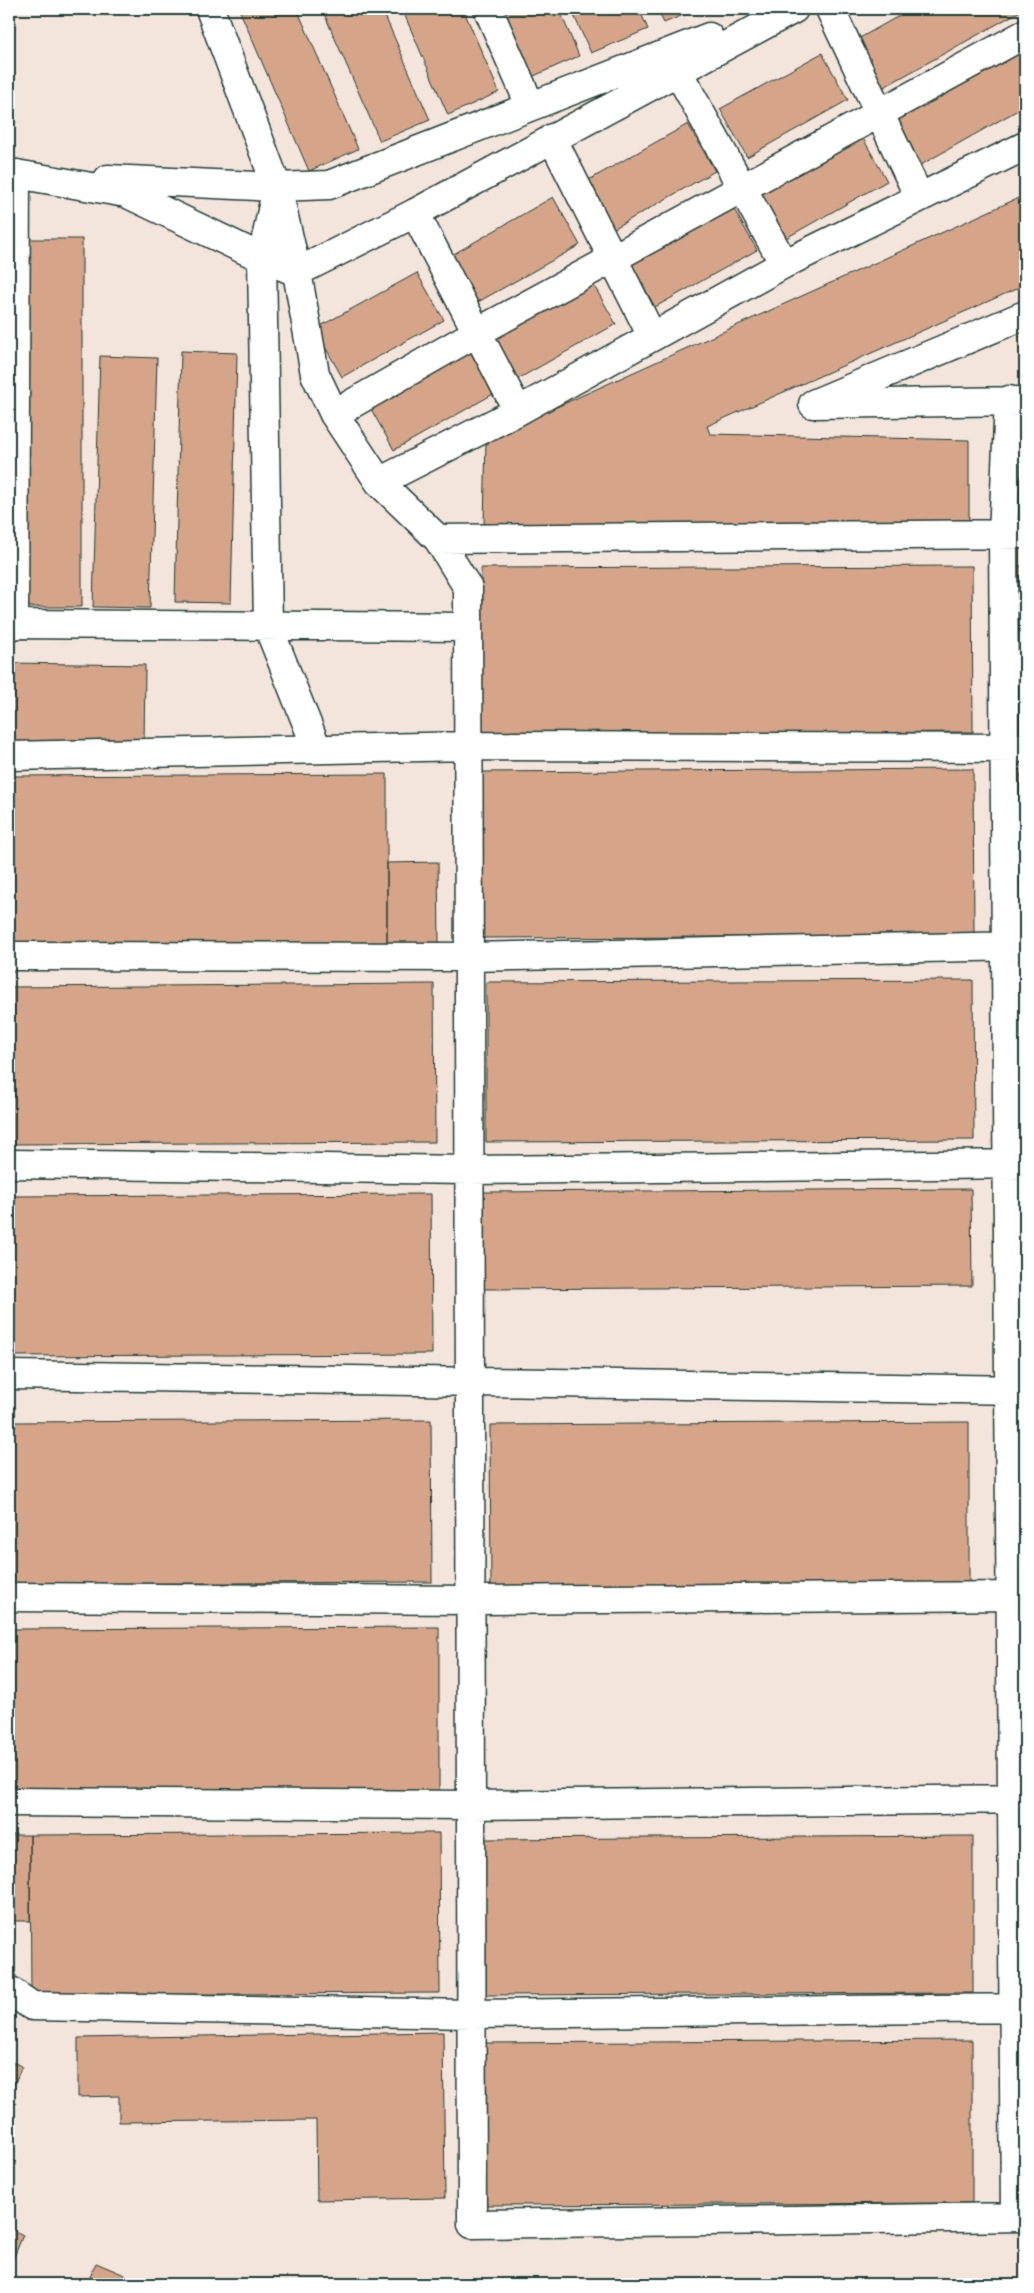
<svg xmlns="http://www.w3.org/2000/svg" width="1034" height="2293" font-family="Mali,sans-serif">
<rect width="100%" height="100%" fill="#f3e4dc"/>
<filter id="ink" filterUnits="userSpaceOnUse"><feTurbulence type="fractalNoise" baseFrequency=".02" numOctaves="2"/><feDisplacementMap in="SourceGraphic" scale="10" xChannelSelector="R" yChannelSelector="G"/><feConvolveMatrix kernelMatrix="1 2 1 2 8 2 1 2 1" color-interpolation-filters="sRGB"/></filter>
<g filter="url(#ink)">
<path fill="#d6a589" stroke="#1f3d34" d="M239 9H297L358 149 309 171Z
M322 9H382L430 120 380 141Z
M402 9H463L499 92 448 115Z
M496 9H559L579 56 527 79Z
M571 9H639L648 29 591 53Z
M657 9H698L664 23Z
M911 9H1024L877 91 851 43Z
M1025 44V106L917 167 890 119Z
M822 53 848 100 747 157 720 109Z
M688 124 715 171 613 229 587 181Z
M860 133 887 181 786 238 759 191Z
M1025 195V285L707 426 710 434 969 440V522L484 525 486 439Z
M553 197 580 245 478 302 452 255Z
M730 202 757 250 655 307 628 259Z
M25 239H82V607H24Z
M417 273 444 320 342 377 315 329Z
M589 277 616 324 514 381 488 333Z
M468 346 495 393 394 450 367 402Z
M181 351 237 353 231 603 175 602Z
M100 356 157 358 150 608 93 607Z
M1023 426H1025V512H1024Z
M972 566 973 732 482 735 481 568Z
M1012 566H1025V727H1013Z
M9 663 145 665 144 747 9 745Z
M973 769 974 936 477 938 476 772Z
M387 774V943L9 944V776Z
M1016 775H1025V937H1017Z
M438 862 439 943H387V863Z
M1018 975H1025V1143H1019Z
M973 980 974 1140 486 1142V982Z
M434 984 435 1142 9 1144V987Z
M971 1189 972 1286 484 1289 483 1192Z
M431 1194 432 1354 9 1356V1196Z
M1019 1294H1025V1380H1019Z
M431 1420 432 1582 9 1584V1422Z
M969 1422V1585L491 1587 490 1425Z
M1018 1426H1025V1583H1018Z
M439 1627V1791L9 1793V1629Z
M439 1833 440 1993 31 1995 30 1835Z
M9 1835H30V1921H9Z
M973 1836V1993L486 1995 485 1839Z
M443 2032 445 2198 317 2200 316 2120 119 2122V2096L78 2097V2038Z
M972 2040V2203L486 2205 485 2043Z
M9 2061 22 2066 9 2097Z
M9 2228 23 2235 9 2269Z
M96 2263 146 2284H87Z"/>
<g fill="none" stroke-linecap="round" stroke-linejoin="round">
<g stroke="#1f3d34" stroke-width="31">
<path id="street" d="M210 9 277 187 297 272 315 374 334 414 379 482
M488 9 530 105
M830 9 919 197
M677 70 784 264
M552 138 652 336
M1025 146 784 264 518 411 379 482 438 539 468 588 472 2224 1025 2217
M277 187 262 258 268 626 317 749
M415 213 518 411
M1025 315 813 404 1025 401
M1009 400 1003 535 1015 2217
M334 414 476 333 1025 34
M438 539 1025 534
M9 624 468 627
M14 625 16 174
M9 756 468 746 1025 748
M9 956 469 957 1025 946
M9 1164 469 1170 1025 1164
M9 1375 1025 1390
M9 1597 470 1600 1025 1596
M9 1802 471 1805 1025 1799
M9 1990 32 2006 471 2014 1025 2008"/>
</g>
<g stroke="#1f3d34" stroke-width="31">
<path id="secondary" d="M16 174 126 193 262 258 297 272 415 213 794 9
M108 179 277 187 329 185 709 37"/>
</g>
<use href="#street" stroke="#fff" stroke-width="28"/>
<use href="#secondary" stroke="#fff" stroke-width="28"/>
</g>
</g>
<rect width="1034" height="2293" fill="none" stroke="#fff" stroke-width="30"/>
<rect x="15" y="15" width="1004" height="2263" fill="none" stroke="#1f3d34" stroke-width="2" filter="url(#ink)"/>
</svg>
